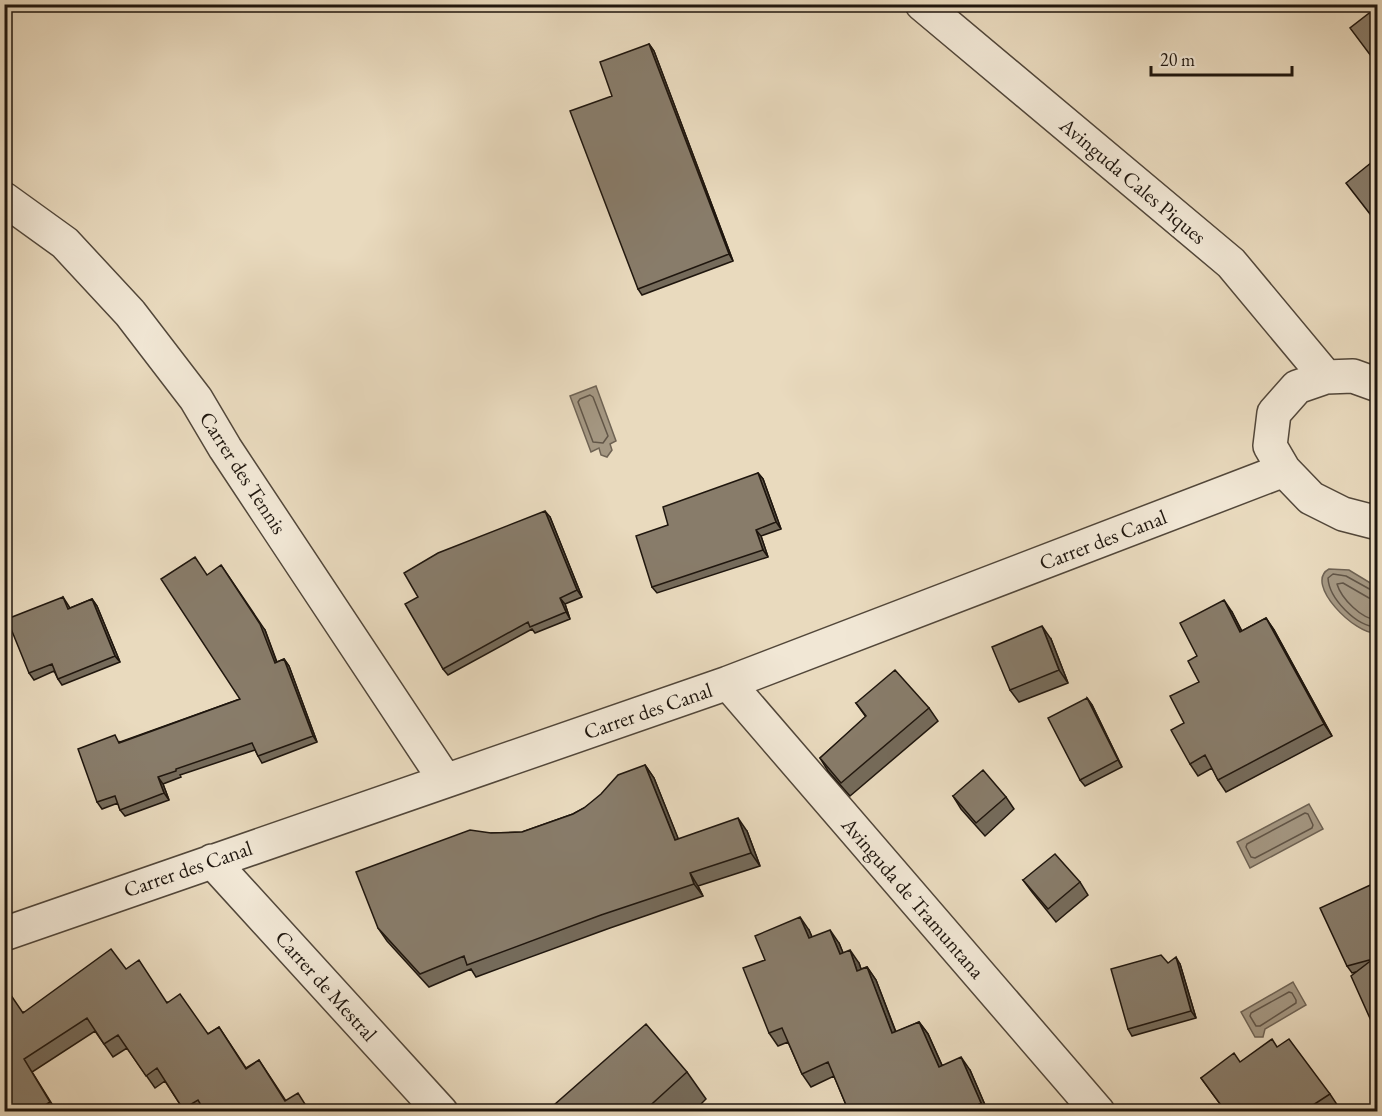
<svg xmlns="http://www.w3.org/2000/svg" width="1382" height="1116" font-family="'EB Garamond',serif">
<rect width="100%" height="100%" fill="#e9dabe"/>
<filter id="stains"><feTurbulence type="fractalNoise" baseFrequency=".00333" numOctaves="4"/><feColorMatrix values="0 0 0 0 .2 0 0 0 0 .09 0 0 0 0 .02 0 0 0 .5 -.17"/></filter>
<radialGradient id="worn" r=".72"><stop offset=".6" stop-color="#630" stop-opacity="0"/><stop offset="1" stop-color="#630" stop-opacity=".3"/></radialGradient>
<path fill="#a49782" stroke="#6f6354" stroke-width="1.5" d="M596 386 616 441 610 444 612 450 607 457 601 455 599 448 591 452 570 396Z
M1329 569 1349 570 1377 587V633C1356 636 1303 583 1329 569Z
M1309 804 1323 829 1250 868 1237 842Z
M1293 982 1306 1005 1265 1029 1263 1037H1255L1241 1012Z"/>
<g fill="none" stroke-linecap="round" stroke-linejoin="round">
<path stroke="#625648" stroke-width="1.5" d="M590 395 593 397 608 436 603 443 593 442 578 402 580 399Z
M1378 592 1373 591 1346 576 1333 574 1328 578C1329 598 1356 627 1378 627
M1378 599 1369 598 1343 583 1337 584C1341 598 1362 620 1378 620
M1305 813 1308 814 1313 825 1312 828 1255 858 1251 857 1246 847 1247 844Z
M1289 992 1292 993 1296 1000V1003L1260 1026H1256L1250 1016 1251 1013Z"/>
<g stroke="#52473a" stroke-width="36">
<path id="minor" d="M922 4 1231 263 1326 377
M4 199 65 243 130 313 196 399 225 448 445 780
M1378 385 1353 376 1326 377 1297 387 1274 413 1270 446 1284 470 1311 498 1343 514 1378 523
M728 683 1098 1112
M212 861 441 1112
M4 934 728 683 1284 470"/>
</g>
<use href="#minor" stroke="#f1e7d5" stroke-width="33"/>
</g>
<path fill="#756b5b" stroke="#1f160e" stroke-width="1.5" d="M649 44 654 51 733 261 642 295 638 289 612 96Z
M758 473 763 479 781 529 761 536 768 557 657 593 652 587 668 525Z
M550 517 582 597 565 604 570 619 535 633 532 629 448 675 443 669 418 597Z
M207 575 265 630 277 662 284 659 289 666 317 742 262 763 258 756 255 750 180 775 181 777 163 784 169 800 125 816 120 810 118 803 102 809 97 802 120 741V742L240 699Z
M63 597 70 608 92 599 97 606 120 662 62 685 58 679 54 671 34 680 29 673Z
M1232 612 1242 631 1266 618 1274 630 1332 736 1226 792 1218 780 1212 768 1198 776 1190 764 1184 723 1199 682 1197 656Z
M1051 639 1068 683 1019 702 1010 690Z
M1087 698 1092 705 1122 767 1085 786 1080 780Z
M856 703 929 708 938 721 850 796 828 771 820 758 866 717Z
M645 765 654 778 678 839 747 831 760 866 698 886 703 896 610 928 476 977 471 969 429 987 387 941 378 928 491 833 522 832 573 814 584 808Z
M953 796 1006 797 1014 809 985 836 961 809Z
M1023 880 1080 882 1088 895 1056 922 1032 892Z
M1377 882V1034L1356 972 1352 973 1347 966Z
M809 930 812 937 839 943 843 953 859 963 861 969 867 967 876 980 896 1032 919 1022 928 1034 942 1065 970 1070 988 1112H849L834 1076 811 1087 802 1074 788 1042 778 1046 769 1033 765 960Z
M1168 963 1180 964 1196 1018 1132 1036 1128 1029Z
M168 1002 208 1034 219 1027 246 1068 259 1060 286 1101 311 1112H185L165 1081 155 1088 127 1048 113 1057 95 1031 32 1072 57 1112H4L23 1012Z
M1278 1047 1330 1094 1338 1106 1331 1112H1226L1201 1078Z
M687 1072 706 1099 693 1112H546Z"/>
<path fill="#5f574a" stroke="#1f160e" stroke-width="1.5" d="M649 44 654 51 733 261 729 254Z
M758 473 763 479 781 529 776 522Z
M545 511 550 517 582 597 577 590Z
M756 530 761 536 768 557 763 550Z
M221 565 265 630 279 669 275 663Z
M560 598 565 604 570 619 566 612Z
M92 599 97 606 120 662 115 656Z
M1224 600 1232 612 1248 644 1240 632Z
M1266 618 1274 630 1332 736 1324 724Z
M1042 626 1051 639 1068 683 1059 670Z
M284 659 289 666 317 742 313 736Z
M1087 698 1092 705 1122 767 1118 760Z
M645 765 654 778 684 853 675 840Z
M158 777 163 784 169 800 164 793Z
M738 818 747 831 760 866 751 853Z
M690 873 698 886 703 896 694 884Z
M800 917 809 930 818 951 809 938Z
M830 930 839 943 849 967 840 954Z
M850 950 859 963 866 984 857 971Z
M1176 957 1180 964 1196 1018 1191 1011Z
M867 967 876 980 901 1046 892 1033Z
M919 1022 928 1034 948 1079 939 1067Z
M961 1057 970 1070 988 1112 981 1103Z"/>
<path fill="#887c6a" stroke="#1f160e" stroke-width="1.5" d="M1377 7V64L1350 28Z
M649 44 729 254 638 289 570 111 612 96 600 62Z
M1377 158V223L1346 183Z
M758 473 776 522 756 530 763 550 652 587 636 536 668 525 663 507Z
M545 511 577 590 560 598 566 612 530 627 528 622 443 669 405 604 418 597 404 573 438 553Z
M195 557 207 575 221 565 260 624 275 663 284 659 313 736 258 756 252 743 176 769V771L158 777 164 793 120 810 115 796 97 802 78 749 115 735 119 743 240 699 161 579Z
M63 597 68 609 92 599 115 656 58 679 52 664 29 673 7 619Z
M1224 600 1240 632 1266 618 1324 724 1218 780 1205 755 1190 764 1171 730 1184 723 1170 696 1199 682 1188 661 1197 656 1180 623Z
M1042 626 1059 670 1010 690 992 647Z
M895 670 929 708 841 783 820 758 866 716 856 703Z
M1087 698 1118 760 1080 780 1048 718Z
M645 765 675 840 738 818 751 853 690 873 694 884 601 915 467 965 464 956 420 974 378 928 356 872 470 830 491 833 522 832 573 814 584 808 601 794 618 775Z
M983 770 1006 797 976 823 953 796Z
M1055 854 1080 882 1048 909 1023 880Z
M1377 882V1034L1351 976 1373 959 1347 966 1320 908Z
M800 917 809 938 830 930 840 954 850 950 857 971 867 967 892 1033 919 1022 939 1067 961 1057 981 1103 979 1104 982 1112H849L828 1062 802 1074 782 1028 769 1033 743 968 765 960 755 936Z
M111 949 126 969 139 960 167 1003 180 994 208 1034 219 1027 246 1069 259 1060 285 1101 298 1093 310 1112H205L198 1100 183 1109 157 1068 146 1076 118 1035 104 1044 87 1018 24 1059 50 1102 39 1109 40 1112H4V985L23 1013Z
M1161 955 1168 963 1176 957 1191 1011 1128 1029 1111 969Z
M646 1024 687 1072 643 1112H546Z
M1272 1039 1277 1047 1289 1039 1330 1094 1313 1105 1318 1112H1226L1201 1078 1234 1053 1240 1062Z"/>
<g text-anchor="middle" stroke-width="6" stroke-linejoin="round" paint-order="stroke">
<g font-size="21" fill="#1f160e" stroke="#f1e7d5">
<text transform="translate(1133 181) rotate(40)" y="7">Avinguda Cales Piques</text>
<text transform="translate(243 473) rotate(57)" y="7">Carrer des Tennis</text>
<text transform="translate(1103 540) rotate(-21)" y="7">Carrer des Canal</text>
<text transform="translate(648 711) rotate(-19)" y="7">Carrer des Canal</text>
<text transform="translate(188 869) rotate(-19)" y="7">Carrer des Canal</text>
<text transform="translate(913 898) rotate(49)" y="7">Avinguda de Tramuntana</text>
<text transform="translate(326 986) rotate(48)" y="7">Carrer de Mestral</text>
</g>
</g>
<rect width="1382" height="1116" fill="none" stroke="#e9dabe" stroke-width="24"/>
<rect x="6" y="6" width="1370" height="1104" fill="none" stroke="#1f160e" stroke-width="3"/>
<rect x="12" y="12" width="1358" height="1092" fill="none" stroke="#1f160e" stroke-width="1.5"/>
<path d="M1151 66v9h141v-9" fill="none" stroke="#1f160e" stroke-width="3"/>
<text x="1160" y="66" font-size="18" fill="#1f160e" stroke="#f1e7d5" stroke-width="4.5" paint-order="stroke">20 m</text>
<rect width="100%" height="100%" filter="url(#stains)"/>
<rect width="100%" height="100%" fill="url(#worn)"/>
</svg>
